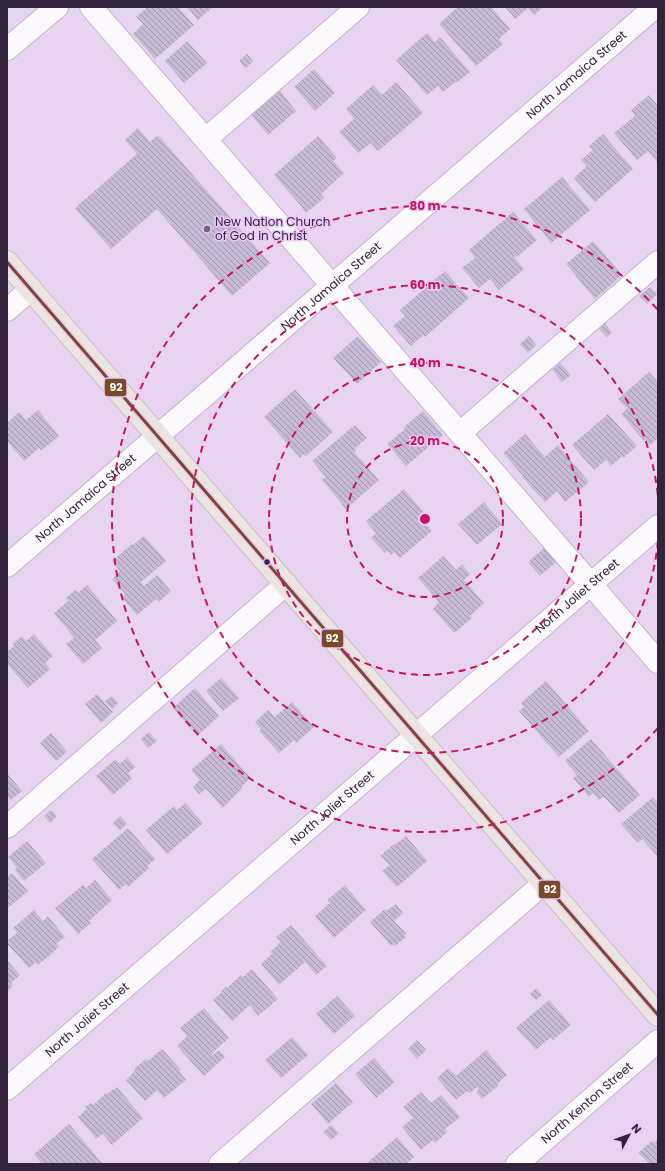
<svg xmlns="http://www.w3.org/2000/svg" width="665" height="1171" font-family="Poppins,sans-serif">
<defs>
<pattern id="building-back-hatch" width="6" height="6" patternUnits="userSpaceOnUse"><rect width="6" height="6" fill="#c6bad4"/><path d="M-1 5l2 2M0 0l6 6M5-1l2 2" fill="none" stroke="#a197ad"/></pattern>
</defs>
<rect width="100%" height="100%" fill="#e8d4f0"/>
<path fill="url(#building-back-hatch)" d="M148 7H178L194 25 155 59 133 34 143 24 136 17Z
M187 7H213L198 20Z
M458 7H491L510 29 499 39 503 44 476 66 439 24Z
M505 7H543L534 15 528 8 515 19Z
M427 33 435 42 440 37 470 72 456 83 455 82 443 92 438 86 427 95 396 60Z
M187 41 207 63 184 83 165 61Z
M247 54 253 61 246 68 239 61Z
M314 69 335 93 315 111 294 87Z
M396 82 423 113 378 151 371 143 358 153 339 132 354 119 346 109 373 85 382 95Z
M278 88 296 111 268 135 249 112Z
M649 95 658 106V163L648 151 637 160 614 133 635 116 631 110Z
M138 128 150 142 158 135 270 263 232 296 157 209 111 249 75 208 137 154 125 140Z
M603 134 633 169 595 202 574 178 587 166 581 160 593 150 589 146Z
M318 136 337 158 333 161 344 173 321 194 324 198 306 213 301 207H302L274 175Z
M562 177 590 210 551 243 524 209Z
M513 212 537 240 517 257 516 256 514 257 524 269 499 290 490 279 479 288 462 268 475 258 469 250Z
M593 241 622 275 595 299 566 264Z
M445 271 469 298 425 337 423 335 411 346 393 326 405 316 400 310Z
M650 287 657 294 647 304 639 296Z
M605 323 612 333 607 337 599 329Z
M358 336 381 362 357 384 333 358Z
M529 336 536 345 528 353 520 344Z
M560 363 571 375 562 382 552 370Z
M649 372 657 381H658V438L650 445 645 439 644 441 621 414 627 409 618 399Z
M295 389 333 432 306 456 304 454 300 458 264 417Z
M38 410 59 436 41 451 39 448 24 461 7 441V423L19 412 26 420Z
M423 411 443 435 406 466 387 444 405 429 404 427Z
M608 414 637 446 623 458 622 456 611 466 606 460 594 470 572 445Z
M355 425 367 438 354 449 356 451 354 452 379 480 346 509 322 480 326 477 312 461Z
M525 434 545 457 558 445 589 482 565 502 557 491 545 502 522 477 523 476 503 453Z
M404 489 425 514 421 517 432 531 400 558 394 552 391 555 388 551 385 553 371 538 376 533 366 521Z
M484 502 502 524 477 545 458 524Z
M144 536 166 561 141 582 144 586 157 575 171 591 159 602 156 599 137 615 121 597 125 594 112 579 120 571 112 561 132 544 133 545Z
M545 547 557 561 540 576 528 562Z
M443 556 456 570 462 564 470 574 464 580 484 603 470 616 472 618 454 633 433 609 439 602 418 578Z
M87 585 117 621 95 640 102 648 83 664 66 644 74 638 54 613 68 601 66 598 75 590 78 593Z
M34 634 53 656 45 663 50 669 28 688 7 664V652L14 646 13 644 22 636 26 641Z
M221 678 239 698 223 711 206 691Z
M546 681 589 731 559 757 519 711 524 707 521 703Z
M195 688 219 716 197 736 173 708Z
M97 694 113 712 101 723 85 704Z
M112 696 118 703 112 709 105 701Z
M292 702 314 727 296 743 294 740 279 753 259 731 261 729 255 722 268 710 275 717Z
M149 732 157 741 148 748 141 739Z
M51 733 67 752 56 761 40 743Z
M591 739 640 795 619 813 604 797 599 800 593 793 589 797 573 778 577 775 565 761Z
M221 744 251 778 241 787 242 788 223 808 206 789 199 794 193 787 200 780 191 770Z
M127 757 135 767 128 773 132 778 113 795 96 776 116 759 120 764Z
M7 773 22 791 11 800 7 796Z
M653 797 658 803V857L642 839 638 843 621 824Z
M185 803 203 823 167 854 146 830 174 806 177 810Z
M51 810 57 816 50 823 44 816Z
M120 816 127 824 120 830 113 823Z
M128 828 155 859 147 866 149 868 128 887 126 884 119 890 92 859Z
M406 836 427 861 397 887 382 871 390 865 380 856 394 844 395 845Z
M27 841 46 863 24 881 15 870 17 868 8 857Z
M12 873 28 891 8 908 7 906V877Z
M95 880 112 900 89 921 91 923 78 934 55 908 83 885 86 888Z
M345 885 366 910 334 938 315 916 330 903 327 900Z
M396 904 403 913 394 921 406 933 404 935 406 937 395 946 393 944 391 946 370 922 385 909 386 911Z
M34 910 43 921 48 916 65 937 56 944 59 947 38 965 36 962 29 968 7 944V941L17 933 13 928Z
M291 925 327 966 316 975 305 962 279 985 261 964 272 954 270 952 281 942 276 937Z
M7 960 20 975 11 983 13 986 7 991Z
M252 969 278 999 258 1016 250 1005 232 1021 213 1000 222 992 221 991 226 986 227 988 241 975 243 977Z
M536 988 542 995 536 1000 530 994Z
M337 996 355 1016 334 1034 316 1014Z
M549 1000 571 1025 553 1040 551 1037 536 1050 516 1028Z
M204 1008 229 1038 212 1053 213 1055 219 1050 225 1057 204 1076 177 1046 187 1036 180 1028Z
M292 1037 308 1055 281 1078 265 1060Z
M417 1040 426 1050 417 1059 408 1049Z
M162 1049 181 1070 179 1071 186 1080 164 1098 157 1090 145 1101 126 1080 135 1071 134 1069 146 1059 148 1061Z
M486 1050 507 1075 497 1084 498 1086 482 1099 476 1092 479 1089 477 1087 470 1093 467 1091 456 1100 437 1078 448 1068 456 1076Z
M374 1058 395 1082 376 1098 355 1074Z
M336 1083 353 1102 328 1124 311 1104Z
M117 1087 143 1118 112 1145 103 1134 96 1139 78 1117 87 1109 85 1107 91 1103 93 1105 106 1093 107 1094Z
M421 1092 431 1103 441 1095 460 1117 445 1129 447 1132 435 1143 433 1140 421 1150 402 1127 413 1118 403 1107Z
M69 1124 103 1164H42L34 1154Z
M331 1125 339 1133 331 1140 323 1132Z
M397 1137 414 1157 406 1164H366Z
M658 1139V1164H645L648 1162 638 1153 652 1141 654 1143Z"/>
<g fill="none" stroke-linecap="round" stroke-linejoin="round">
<g stroke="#c3b2ca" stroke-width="24">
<g id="minor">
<path d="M91 7 658 662"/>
<path d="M7 49 57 7"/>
<path d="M206 139 358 7"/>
<path d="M7 310 31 289"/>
<path d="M460 433 658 262"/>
<path id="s1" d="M7 566 655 7"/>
<path d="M7 827 286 584"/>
<path id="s2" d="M7 1089 658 526"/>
<path d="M220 1164 544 883"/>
<path id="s3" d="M517 1164 658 1041"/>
</g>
</g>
<g stroke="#c6bccb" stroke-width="24">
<path id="major" d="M7 262 658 1015"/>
</g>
<use href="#minor" stroke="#fcf9fd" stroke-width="22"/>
<use href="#major" stroke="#ece4e0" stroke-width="22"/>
<g stroke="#ecc9fb" stroke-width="6">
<path id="bus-1" d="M7 262 658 1015"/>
</g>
<use href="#bus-1" stroke="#7a4b2a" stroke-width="3"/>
</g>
<g fill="none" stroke="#c2185b" stroke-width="2" stroke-dasharray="7 5">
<circle cx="425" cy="519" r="78"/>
<circle cx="425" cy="519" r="156"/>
<path d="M658 541A234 234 0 1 1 658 497"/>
<path d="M658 728A313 313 0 1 1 658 310"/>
</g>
<circle fill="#72617a" stroke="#ecc9fb" stroke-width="1.5" cx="207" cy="229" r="4"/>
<circle fill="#33233b" stroke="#ecc9fb" stroke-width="1.5" cx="267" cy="562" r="3.5"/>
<g text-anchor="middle" stroke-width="3" stroke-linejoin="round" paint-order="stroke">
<g font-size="12" fill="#33233b" stroke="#ecc9fb">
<text dy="4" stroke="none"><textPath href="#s1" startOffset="752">North Jamaica Street</textPath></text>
<text dy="4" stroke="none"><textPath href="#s1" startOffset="428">North Jamaica Street</textPath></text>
<text dy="4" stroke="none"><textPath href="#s1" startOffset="104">North Jamaica Street</textPath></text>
<text dy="4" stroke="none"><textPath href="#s2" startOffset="754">North Joliet Street</textPath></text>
<text dy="4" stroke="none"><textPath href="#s2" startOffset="430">North Joliet Street</textPath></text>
<text dy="4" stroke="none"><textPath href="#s2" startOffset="106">North Joliet Street</textPath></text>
<text dy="4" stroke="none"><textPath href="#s3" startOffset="93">North Kenton Street</textPath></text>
</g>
<g font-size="12" fill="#33233b" stroke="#ecc9fb" text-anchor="start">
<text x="215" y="226">New Nation Church<tspan x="215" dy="14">of God in Christ</tspan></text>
</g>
</g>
<circle cx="425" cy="519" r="6" fill="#c2185b" stroke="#ecc9fb" stroke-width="2"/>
<g font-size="12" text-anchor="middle" font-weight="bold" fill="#c2185b" stroke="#ecc9fb" stroke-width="3" stroke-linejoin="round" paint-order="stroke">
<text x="425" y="210">80 m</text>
<text x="425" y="289">60 m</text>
<text x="425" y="367">40 m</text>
<text x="425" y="445">20 m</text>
</g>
<g stroke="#ecc9fb" stroke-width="1.5">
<rect x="104" y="378" width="23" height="19" rx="4" fill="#7a4b2a"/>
<rect x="321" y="629" width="23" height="19" rx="4" fill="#7a4b2a"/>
<rect x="538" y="880" width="23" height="19" rx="4" fill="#7a4b2a"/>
</g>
<g font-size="11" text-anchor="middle" font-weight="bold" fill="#fff">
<text x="116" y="391">92</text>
<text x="332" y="642">92</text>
<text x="550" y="893">92</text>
</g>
<rect width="665" height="1171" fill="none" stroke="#33233b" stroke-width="16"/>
<g transform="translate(629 1135) rotate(49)" stroke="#ecc9fb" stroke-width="3" paint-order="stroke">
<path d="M0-3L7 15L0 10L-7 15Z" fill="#33233b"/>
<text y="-6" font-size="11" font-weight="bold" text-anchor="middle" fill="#33233b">N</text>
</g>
</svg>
